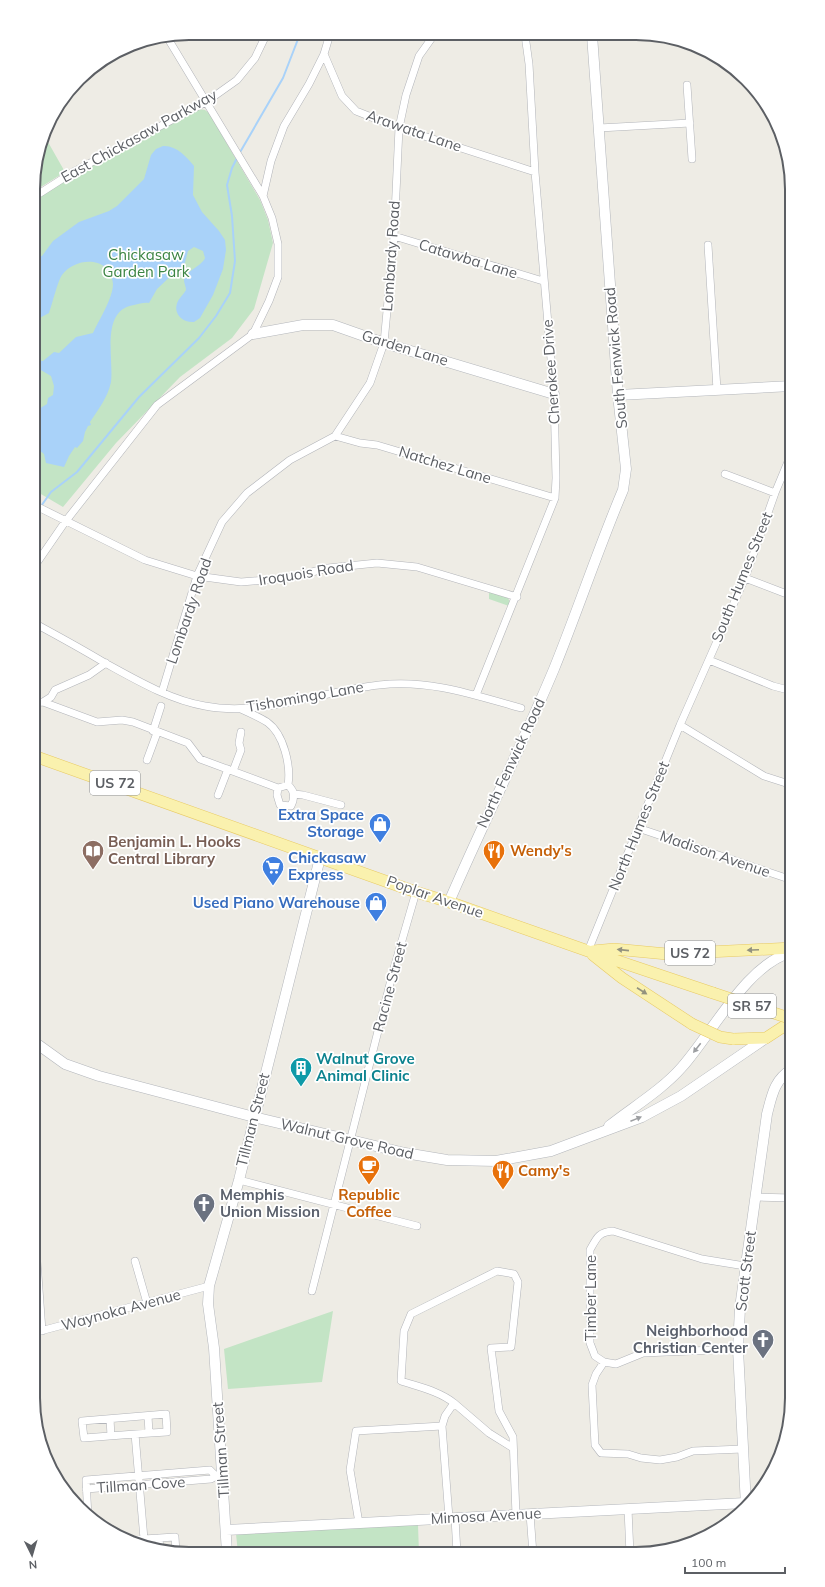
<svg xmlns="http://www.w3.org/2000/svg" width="825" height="1587" font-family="Mulish,sans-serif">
<rect width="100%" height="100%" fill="#eeece5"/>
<path fill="#c3e4c5" d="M199 109 205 110 209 113 260 200 268 220 273 243 254 309 232 338 180 377 116 443 63 507 34 490V202L55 186Z
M44 135 65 172 36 190 34 188V169Z
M489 592 508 598 510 602 509 606 489 599Z
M333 1311 322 1382 228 1389 224 1349Z
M418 1525 419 1553H238L236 1534Z"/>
<path fill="#a9d2f9" d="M163 146C176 145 187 157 194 166L193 195 202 212 219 231 225 240 226 250 223 269 213 295 200 318 194 322C182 323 172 313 178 301 180 297 184 294 186 290 186 287 184 283 184 280 185 271 201 267 205 258L203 251 194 247 188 251 184 266 178 272H175L157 289 149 303C144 302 139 304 134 305 100 310 114 359 111 382 108 397 98 410 90 422L91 425 88 426 85 432 83 441 77 448 75 447 69 456 64 467 46 463 44 454C35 447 30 442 38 432L34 424V412L47 404 48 398 53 395 54 386 51 376 34 366V360L43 361 54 352 59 353 76 337 93 333C99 320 113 298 113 284 111 256 76 256 62 275 58 280 52 305 49 313L34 321V258L42 256 53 241 79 222 109 211 117 206 144 179 151 155 156 149Z"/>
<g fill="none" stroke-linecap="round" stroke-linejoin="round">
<path stroke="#a9d2f9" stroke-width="2" d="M239 154 283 78 300 34
M34 516 51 492 77 472 139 397 199 338 216 316 230 293 235 261 232 216 227 185 232 168 237 158"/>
<g stroke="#b2b4b9" stroke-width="8">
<path id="street" d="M167 37 263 196
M324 54 342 96 356 111 399 128 535 172
M687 85 692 159
M599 128 690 123
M34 197 73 172 206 102 237 80 255 58 267 33
M394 236 543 281
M708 245 717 390
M335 436 360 443 377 445 555 498
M725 474 775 493
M34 505 145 560 197 576 241 582 288 578 328 568 377 563 417 567 517 597
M34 567 65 522 157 405 253 334 269 301 278 277V244L272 218 263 196 271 161 284 126 309 84 324 54 330 34
M745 578 792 596
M34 623C58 636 82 649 105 663 136 680 170 700 205 706 261 717 323 691 379 685 429 679 474 695 521 708
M709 660 773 686 792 691
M162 692 197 576 222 522 247 493 290 460 335 436 370 383 384 343 394 236 399 128 406 95 419 56 434 35
M476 695 555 498 556 478 554 394 535 172 529 64 525 35
M43 702 97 722 122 720 133 722 188 743 200 759 278 788 288 785C295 791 295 798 291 806L280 805 277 795 278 788
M34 703 43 702 51 697 55 690 89 675 106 663
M241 709C250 713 259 717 267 722 284 734 291 766 288 785
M680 725 764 776 792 785
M153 731 161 706
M147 760 157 733
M233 771 241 750 239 743 241 732
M294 794 303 795 341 805
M218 795 228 769
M638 828 792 880
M588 951 680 725 745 578 775 493 792 452
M239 1180 417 1226
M756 1197 792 1198
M33 1206 42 1331
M135 1261 147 1303
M312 1291 394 968 416 892
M33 1333 209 1286
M738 1349 643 1353 616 1364 604 1362 595 1356 590 1343V1250C597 1237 599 1232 613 1231L702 1259 745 1266
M604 1362 596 1374 592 1385 595 1445 601 1453 628 1454 641 1458 660 1460 677 1457 693 1451 743 1449
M454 1403 489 1433 513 1448
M148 1416 149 1433
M110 1419 111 1436
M135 1434 84 1438 82 1421 166 1414 167 1432 135 1434 144 1539
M86 1489 211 1479 218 1475
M628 1509 630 1554
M530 1514 533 1554
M88 1517 86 1480 210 1470 215 1475
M449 1518 442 1426 445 1416 454 1403C439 1391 419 1387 401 1381L404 1331 411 1314 497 1271 514 1274 518 1282 511 1347 491 1348 499 1411 513 1437 516 1515
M455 1518 457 1553
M359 1523 350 1470 356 1431 442 1426
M159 1538 160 1550
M128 1540 175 1537 176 1553"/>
</g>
<g stroke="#b3b6bb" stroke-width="11">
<path id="secondary" d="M253 334 303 325H333L384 343 554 394
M618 395 792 386
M449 902C483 823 521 748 554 669 578 610 598 549 623 490L626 469 618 395 592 35
M33 1041 65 1064 99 1076 254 1117 405 1153 447 1160 496 1161 551 1151 642 1117 681 1096 766 1038
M609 1126C633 1107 662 1090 682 1067 713 1032 747 964 792 952
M746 1506 738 1349 740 1308 767 1114C772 1095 774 1080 792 1069
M226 1530 745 1503
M227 1553 214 1348 208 1304 209 1286 239 1180 320 858"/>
</g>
<g stroke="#e8ca64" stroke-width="12">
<path id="primary" d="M34 756 416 892 449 902 588 951 713 993
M593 951 614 949 667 954 792 948
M593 955 622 978 692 1024
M733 1039 766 1038 792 1021"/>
</g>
<use href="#street" stroke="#fff" stroke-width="7"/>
<use href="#secondary" stroke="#fff" stroke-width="10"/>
<use href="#primary" stroke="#faf1ae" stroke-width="11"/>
<g stroke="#e8ca64" stroke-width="12" stroke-linecap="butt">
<path id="primary-bridge" d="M713 993 792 1019
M692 1024 720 1037 733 1039"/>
</g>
<use href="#primary-bridge" stroke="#faf1ae" stroke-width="11"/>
</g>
<defs><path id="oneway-solid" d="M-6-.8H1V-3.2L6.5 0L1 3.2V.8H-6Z"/></defs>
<g fill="#93927e">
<use href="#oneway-solid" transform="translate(623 950) rotate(-174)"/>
<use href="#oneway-solid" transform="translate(753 950) rotate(177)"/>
<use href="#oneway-solid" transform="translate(642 991) rotate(33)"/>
</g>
<g fill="#9d9fa2">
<use href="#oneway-solid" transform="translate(697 1048) rotate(128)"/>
<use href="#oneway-solid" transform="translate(636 1119) rotate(-22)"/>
</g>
<defs>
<g id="shop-pin" transform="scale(1.15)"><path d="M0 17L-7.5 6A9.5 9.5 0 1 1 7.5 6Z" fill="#3f7fe0" stroke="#fff"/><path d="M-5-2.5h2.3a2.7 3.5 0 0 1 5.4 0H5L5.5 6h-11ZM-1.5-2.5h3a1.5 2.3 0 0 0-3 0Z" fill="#fff"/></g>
<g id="library-pin" transform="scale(1.15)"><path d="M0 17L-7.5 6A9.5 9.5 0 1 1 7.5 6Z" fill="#8d6e63" stroke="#fff"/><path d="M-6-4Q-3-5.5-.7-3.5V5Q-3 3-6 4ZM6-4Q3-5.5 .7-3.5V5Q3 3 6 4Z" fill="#fff"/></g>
<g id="restaurant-pin" transform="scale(1.15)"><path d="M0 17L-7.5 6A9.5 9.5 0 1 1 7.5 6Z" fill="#e8710a" stroke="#fff"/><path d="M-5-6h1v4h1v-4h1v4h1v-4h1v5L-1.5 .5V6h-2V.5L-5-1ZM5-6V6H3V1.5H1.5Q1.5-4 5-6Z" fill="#fff"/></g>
<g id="supermarket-pin" transform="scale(1.15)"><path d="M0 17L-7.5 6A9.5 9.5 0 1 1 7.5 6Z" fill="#3f7fe0" stroke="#fff"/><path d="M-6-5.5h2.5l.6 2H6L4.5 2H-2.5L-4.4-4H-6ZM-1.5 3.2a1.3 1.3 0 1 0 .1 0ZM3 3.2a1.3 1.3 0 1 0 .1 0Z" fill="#fff"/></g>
<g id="building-pin" transform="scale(1.15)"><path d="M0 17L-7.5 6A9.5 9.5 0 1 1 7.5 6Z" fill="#0f9aa8" stroke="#fff"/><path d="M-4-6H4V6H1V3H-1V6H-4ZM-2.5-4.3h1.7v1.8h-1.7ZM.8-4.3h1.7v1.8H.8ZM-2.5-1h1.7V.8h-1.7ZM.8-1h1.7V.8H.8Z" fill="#fff"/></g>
<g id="cafe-pin" transform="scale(1.15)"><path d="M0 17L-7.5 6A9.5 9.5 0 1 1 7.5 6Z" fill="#e8710a" stroke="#fff"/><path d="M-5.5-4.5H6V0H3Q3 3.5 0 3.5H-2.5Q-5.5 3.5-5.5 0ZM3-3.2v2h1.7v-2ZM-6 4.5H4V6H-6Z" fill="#fff"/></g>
<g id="church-pin" transform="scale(1.15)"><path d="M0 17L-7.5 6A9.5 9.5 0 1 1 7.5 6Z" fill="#6b7280" stroke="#fff"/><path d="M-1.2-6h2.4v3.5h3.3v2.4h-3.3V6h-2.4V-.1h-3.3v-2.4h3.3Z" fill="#fff"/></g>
</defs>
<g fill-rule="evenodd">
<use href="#shop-pin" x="380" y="824"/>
<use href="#library-pin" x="93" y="851"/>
<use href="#restaurant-pin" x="494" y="851"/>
<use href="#supermarket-pin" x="273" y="867"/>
<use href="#shop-pin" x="376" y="903"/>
<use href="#building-pin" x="301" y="1068"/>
<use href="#cafe-pin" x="369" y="1166"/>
<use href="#restaurant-pin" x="503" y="1171"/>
<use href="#church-pin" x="204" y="1204"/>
<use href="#church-pin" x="763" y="1340"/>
</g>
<g text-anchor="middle" stroke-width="3.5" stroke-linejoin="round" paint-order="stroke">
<g fill="#fff" stroke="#8d8f92" stroke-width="1">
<rect x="90" y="771" width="50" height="24" rx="3"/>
<rect x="665" y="941" width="50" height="24" rx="3"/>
<rect x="728" y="994" width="48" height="24" rx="3"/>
</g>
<g font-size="14" font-weight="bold" fill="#5c5f64">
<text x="115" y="788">US 72</text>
<text x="690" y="958">US 72</text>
<text x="752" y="1011">SR 57</text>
</g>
<g font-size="15" fill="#5c5f64" stroke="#fff">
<text transform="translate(414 131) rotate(19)" y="5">Arawata Lane</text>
<text transform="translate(139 136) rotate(-29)" y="5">East Chickasaw Parkway</text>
<text transform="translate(391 256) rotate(-86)" y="5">Lombardy Road</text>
<text transform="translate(468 259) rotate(17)" y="5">Catawba Lane</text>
<text transform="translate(405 348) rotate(17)" y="5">Garden Lane</text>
<text transform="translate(616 358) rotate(-95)" y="5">South Fenwick Road</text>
<text transform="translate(551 372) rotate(-94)" y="5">Cherokee Drive</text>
<text transform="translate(445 465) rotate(17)" y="5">Natchez Lane</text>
<text transform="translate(306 573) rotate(-9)" y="5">Iroquois Road</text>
<text transform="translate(742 577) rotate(-68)" y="5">South Humes Street</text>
<text transform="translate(189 611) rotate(-71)" y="5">Lombardy Road</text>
<text transform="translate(305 697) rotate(-10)" y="5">Tishomingo Lane</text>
<text transform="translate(511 763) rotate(-65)" y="5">North Fenwick Road</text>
<text transform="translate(639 826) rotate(-68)" y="5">North Humes Street</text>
<text transform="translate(715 854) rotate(19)" y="5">Madison Avenue</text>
<text transform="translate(435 897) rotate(19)" y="5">Poplar Avenue</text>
<text transform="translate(390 987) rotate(-75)" y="5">Racine Street</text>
<text transform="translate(253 1120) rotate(-76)" y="5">Tillman Street</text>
<text transform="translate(347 1139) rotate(13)" y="5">Walnut Grove Road</text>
<text transform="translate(746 1271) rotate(-83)" y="5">Scott Street</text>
<text transform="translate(591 1298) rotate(-90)" y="5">Timber Lane</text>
<text transform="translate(121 1310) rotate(-15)" y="5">Waynoka Avenue</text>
<text transform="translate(221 1450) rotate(-94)" y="5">Tillman Street</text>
<text transform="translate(141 1485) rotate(-4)" y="5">Tillman Cove</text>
<text transform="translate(486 1516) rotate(-3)" y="5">Mimosa Avenue</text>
</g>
<g font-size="15" fill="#3b8443" stroke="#fff">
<text x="146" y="260">Chickasaw<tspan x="146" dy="17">Garden Park</tspan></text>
</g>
<g font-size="15" font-weight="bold" fill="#366cbe" stroke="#fff" text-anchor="end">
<text x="364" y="820">Extra Space<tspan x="364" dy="17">Storage</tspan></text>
<text x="288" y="863" text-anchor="start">Chickasaw<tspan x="288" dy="17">Express</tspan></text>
<text x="360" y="908">Used Piano Warehouse</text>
</g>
<g font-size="15" font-weight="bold" fill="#785e54" stroke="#fff" text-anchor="start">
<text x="108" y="847">Benjamin L. Hooks<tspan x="108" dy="17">Central Library</tspan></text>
</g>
<g font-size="15" font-weight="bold" fill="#c56008" stroke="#fff" text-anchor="start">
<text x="510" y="856">Wendy's</text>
<text x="518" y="1176">Camy's</text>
<text x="369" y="1200" text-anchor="middle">Republic<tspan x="369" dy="17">Coffee</tspan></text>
</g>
<g font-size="15" font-weight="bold" fill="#0d838f" stroke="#fff" text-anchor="start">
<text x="316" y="1064">Walnut Grove<tspan x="316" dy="17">Animal Clinic</tspan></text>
</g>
<g font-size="15" font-weight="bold" fill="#5b616d" stroke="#fff" text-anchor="start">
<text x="220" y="1200">Memphis<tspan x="220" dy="17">Union Mission</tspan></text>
<text x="748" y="1336" text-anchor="end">Neighborhood<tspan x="748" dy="17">Christian Center</tspan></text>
</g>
</g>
<path d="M0 0H825V1587H0ZM189 40H636A149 149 0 0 1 785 189V1398A149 149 0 0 1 636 1547H189A149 149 0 0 1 40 1398V189A149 149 0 0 1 189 40Z" fill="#fff" fill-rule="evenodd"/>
<path fill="none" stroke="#5c5f64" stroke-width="2" d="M189 40H636A149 149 0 0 1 785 189V1398A149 149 0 0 1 636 1547H189A149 149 0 0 1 40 1398V189A149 149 0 0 1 189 40Z"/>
<g transform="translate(32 1555) rotate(175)" stroke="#ffffff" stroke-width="3" paint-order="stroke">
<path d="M0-3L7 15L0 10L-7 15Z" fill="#5c5f64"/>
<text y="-6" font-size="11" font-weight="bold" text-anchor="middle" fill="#5c5f64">N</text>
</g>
<path d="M685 1567v6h100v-6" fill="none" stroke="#5c5f64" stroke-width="2"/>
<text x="691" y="1567" font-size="12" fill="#5c5f64" stroke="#ffffff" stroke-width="3" paint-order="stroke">100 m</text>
</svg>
